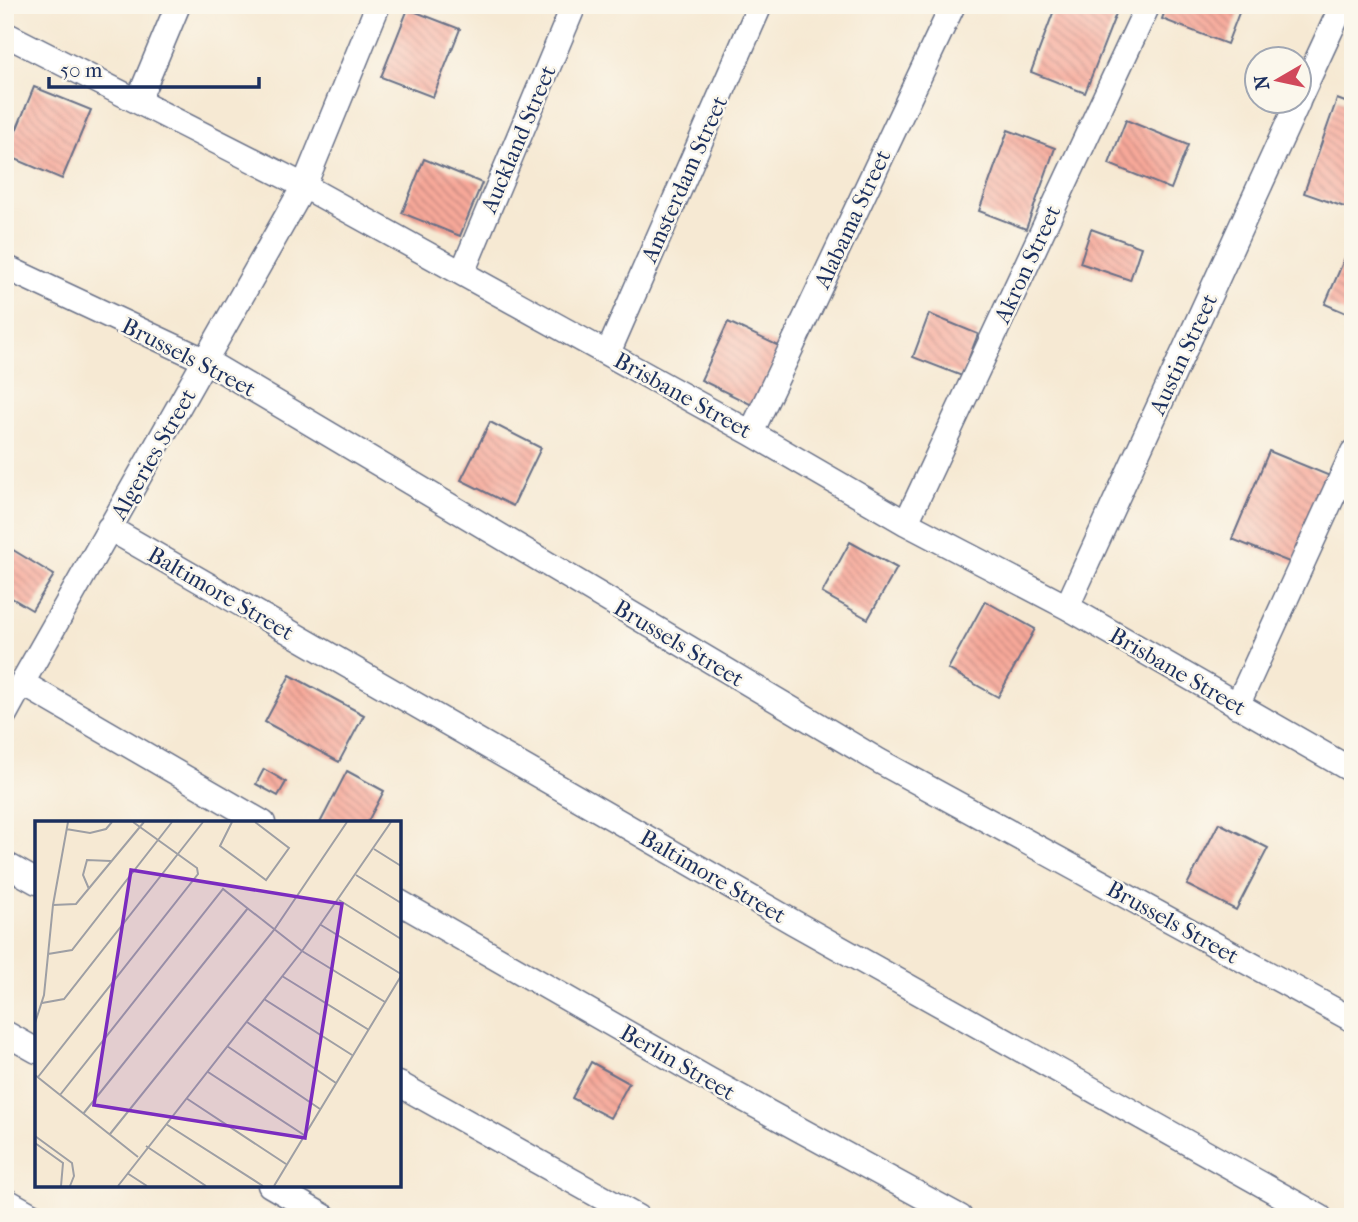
<svg xmlns="http://www.w3.org/2000/svg" width="1358" height="1222" font-family="'IM FELL French Canon',serif">
<defs>
<pattern id="building-back-hatch" width="6" height="6" patternUnits="userSpaceOnUse" patternTransform="scale(1.75)"><rect width="6" height="6" fill="#f7a899"/><path d="M-1 5l2 2M0 0l6 6M5-1l2 2" fill="none" stroke="#c78980"/></pattern>
</defs>
<rect width="100%" height="100%" fill="#fbf7ec"/>
<filter id="ink" filterUnits="userSpaceOnUse"><feTurbulence type="fractalNoise" baseFrequency=".0143" numOctaves="2"/><feDisplacementMap in="SourceGraphic" scale="14" xChannelSelector="R" yChannelSelector="G"/><feConvolveMatrix kernelMatrix="1 2 1 2 8 2 1 2 1" color-interpolation-filters="sRGB"/></filter>
<filter id="wash" filterUnits="userSpaceOnUse"><feTurbulence type="fractalNoise" baseFrequency=".00686" numOctaves="4" result="noise"/><feDisplacementMap in="SourceGraphic" scale="28" xChannelSelector="R" yChannelSelector="G"/><feGaussianBlur stdDeviation="1.57" result="paint"/><feColorMatrix in="noise" values="0 0 0 0 0 0 0 0 0 0 0 0 0 0 0 0 0 1.4 0 .05"/><feComposite in="paint" operator="in"/></filter>
<g filter="url(#wash)">
<rect width="100%" height="100%" fill="#f6e9d3"/>
<g id="blocks">
<path fill="url(#building-back-hatch)" d="M1056 5H1103L1117 11 1085 93 1031 72Z
M1167 5H1242L1227 44 1162 19Z
M408 9 460 29 433 97 381 77Z
M34 87 91 110 62 179 6 155Z
M1337 99 1353 105V210L1304 193Z
M1126 120 1188 145 1171 189 1109 164Z
M1008 130 1055 148 1026 229 979 211Z
M424 159 482 183 460 236 402 213Z
M1091 229 1141 247 1130 280 1080 263Z
M1353 239V316L1325 304Z
M929 314 978 334 962 376 913 357Z
M728 322 781 347 754 406 701 380Z
M490 422 541 448 513 506 461 480Z
M1269 451 1330 476 1294 564 1232 539Z
M850 542 897 568 868 619 822 593Z
M5 545 54 575 32 610 5 594Z
M985 601 1035 629 998 697 948 669Z
M290 675 364 715 339 762 265 722Z
M264 769 286 782 278 796 256 784Z
M347 771 384 791 367 823H320Z
M1219 823 1268 848 1236 910 1187 885Z
M591 1062 629 1083 610 1118 572 1098Z"/>
</g>
</g>
<g filter="url(#ink)">
<use href="#blocks" fill-opacity="0" stroke="#687087" stroke-width="2"/>
<g fill="none" stroke-linecap="round" stroke-linejoin="round">
<g stroke="#687087" stroke-width="27">
<path id="street" d="M5 34 304 186 751 433 906 523 1067 607 1353 771
M138 101 178 5
M1298 101 1341 8
M5 267 206 361 879 761 1353 1020
M462 273 574 5
M608 353 760 5
M751 433 953 5
M906 523 1148 5
M109 528 793 922 1320 1217
M1067 607 1298 102
M1237 706 1353 452
M5 714 22 683
M263 823 22 683 304 186 378 5
M5 864 37 882
M399 902 709 1080 960 1217
M5 1033 37 1051
M399 1084 637 1217
M270 1185 325 1217
M5 1200 35 1217"/>
</g>
<use href="#street" stroke="#fff" stroke-width="24"/>
</g>
</g>
<g text-anchor="middle" stroke-width="5" stroke-linejoin="round" paint-order="stroke">
<g font-size="23" fill="#1b2f5e" stroke="#fbf7ec">
<text transform="translate(518 139) rotate(-67)" y="8">Auckland Street</text>
<text transform="translate(684 179) rotate(-66)" y="8">Amsterdam Street</text>
<text transform="translate(852 219) rotate(-65)" y="8">Alabama Street</text>
<text transform="translate(1027 264) rotate(-65)" y="8">Akron Street</text>
<text transform="translate(1183 354) rotate(-65)" y="8">Austin Street</text>
<text transform="translate(189 357) rotate(27)" y="8">Brussels Street</text>
<text transform="translate(683 395) rotate(29)" y="8">Brisbane Street</text>
<text transform="translate(153 454) rotate(-60)" y="8">Algeries Street</text>
<text transform="translate(221 593) rotate(30)" y="8">Baltimore Street</text>
<text transform="translate(679 643) rotate(31)" y="8">Brussels Street</text>
<text transform="translate(1178 671) rotate(30)" y="8">Brisbane Street</text>
<text transform="translate(713 876) rotate(30)" y="8">Baltimore Street</text>
<text transform="translate(1173 922) rotate(29)" y="8">Brussels Street</text>
<text transform="translate(678 1062) rotate(30)" y="8">Berlin Street</text>
</g>
</g>
<g transform="translate(35 821)">
<rect width="366" height="366" fill="#f6e9d3"/>
<path fill="none" stroke="#9e9fa4" stroke-width="2" d="M197 1 185 25 231 59 254 27 220 1M31 8 55 12 71 8 77 1M0 21V43M339 28 366 45M321 54 366 82M54 68 48 54 52 39 76 40M304 79 366 118M18 84 41 83 109 1M286 104 366 153M13 133 37 129 137 1M247 155 334 209M229 178 317 234M7 182 29 178 168 1M212 201 301 262M0 202 9 174 18 84 33 1M192 225 285 288M173 251 269 314M0 254 103 336M3 256 163 53 162 47 98 1M25 274 188 68 267 130 350 181M151 277 251 343M48 293 213 87M131 303 228 365M75 313 239 109 312 1M0 315 37 342 39 355 35 365M0 322 28 342 26 365M111 325 171 365M92 352 112 365M83 365 267 130 356 1M239 365 366 155"/>
<path fill="#7b2cbf" fill-opacity="0.15" stroke="#7b2cbf" stroke-width="3.5" d="M96 49 307 83 270 317 59 284Z"/>
<rect width="366" height="366" fill="none" stroke="#1b2f5e" stroke-width="3.5"/>
</g>
<rect width="1358" height="1222" fill="none" stroke="#fbf7ec" stroke-width="28"/>
<g transform="translate(1278 80) rotate(261)"><circle r="33" fill="#fbf7ec" stroke="#a1a7b3" stroke-width="2"/>
<path d="M0-5L12 26L0 18L-12 26Z" fill="#d1495b"/>
<text y="-10" font-size="19" font-weight="bold" text-anchor="middle" fill="#1b2f5e">N</text>
</g>
<path d="M49 77v10h210v-10" fill="none" stroke="#1b2f5e" stroke-width="3.5"/>
<text x="60" y="77" font-size="21" fill="#1b2f5e" stroke="#fbf7ec" stroke-width="5" paint-order="stroke">50 m</text>
</svg>
